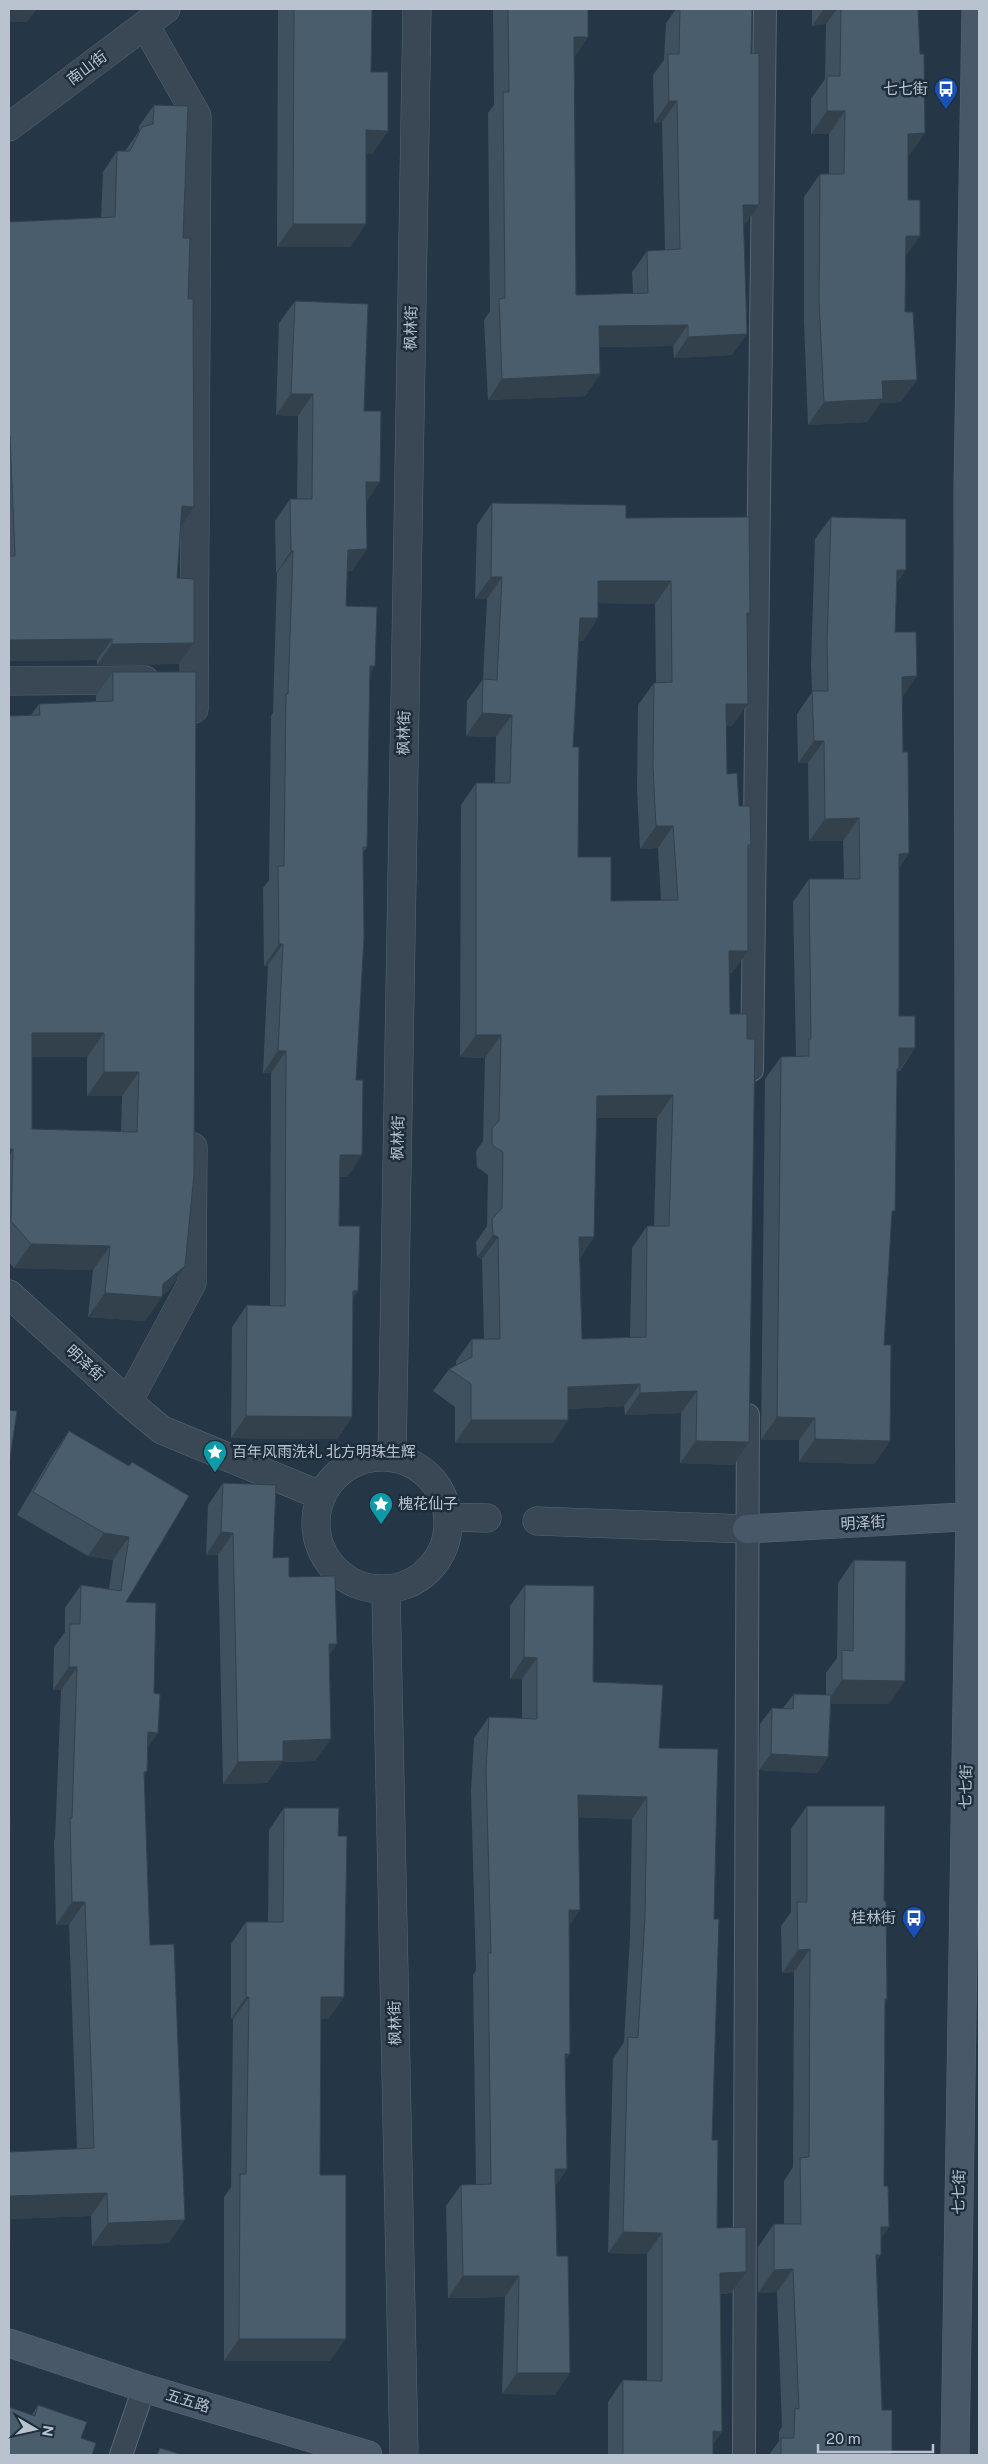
<svg xmlns="http://www.w3.org/2000/svg" width="988" height="2464" font-family="'Public Sans','Noto Sans SC',sans-serif">
<rect width="100%" height="100%" fill="#253747"/>
<g fill="none" stroke-linecap="round" stroke-linejoin="round">
<g stroke="#596673" stroke-width="24">
<path id="lane" d="M752 1070 765 9
M121 2455 144 2388
M744 2455 748 1415"/>
</g>
<g stroke="#596673" stroke-width="29">
<path id="street" d="M145 25 197 116 194 709
M9 127 166 9
M9 681 145 680
M9 1294 128 1402 162 1430 322 1496
M128 1402 192 1283 193 1147
M392 1457 417 9
M316 1523a66 66 0 1 1 132 0a66 66 0 1 1-132 0Z
M449 1517 487 1518
M537 1521 747 1529
M386 1591 404 2455"/>
</g>
<g stroke="#596673" stroke-width="29">
<path id="secondary" d="M747 1529 979 1516
M9 2343 144 2388 368 2455
M955 2455 970 1516 968 488 976 9"/>
</g>
<use href="#lane" stroke="#3a4856" stroke-width="22"/>
<use href="#street" stroke="#3a4856" stroke-width="28"/>
<use href="#secondary" stroke="#485869" stroke-width="28"/>
</g>
<path fill="#3f505e" fill-rule="evenodd" d="M278 9H372L371 72 388 131 372 154H366V224L350 247H277Z
M493 9H588V37L574 57 576 295 633 293 632 272 647 251 665 250 662 122 654 123 653 75 664 60 666 23 676 9H752L751 54 759 205 743 226 732 355 674 358 673 346 599 347 600 374 585 396 488 400 484 320 490 311 488 113 494 105Z
M812 9H918L909 156H908L906 256 901 402 880 403 867 422 808 425 804 322V197L820 174H829V134H811V99L825 79 826 24 812 26Z
M154 105 183 238 188 299 194 507 180 527 177 578 194 643 179 664 97 665V660L9 661V222L101 218 103 172 117 151H125L139 131V126Z
M295 301 364 411 366 502 352 571H347L346 606 375 666 369 674 367 847 363 852 356 1080 362 1155 347 1177H340L339 1226 358 1291 353 1298 352 1417 337 1439 231 1438 232 1327 247 1305 270 1306 271 1073H263L268 965 264 966 263 888 269 880 271 716 273 713 277 573H276L275 521 290 499H297L298 416 276 415 279 323Z
M492 503 626 518 747 617 732 726H726L727 774 739 806 751 845 748 850 732 973H729L730 1014 749 1442 734 1465 680 1463 681 1413 625 1415 624 1406 568 1409 553 1443H455V1407L433 1391 449 1369 456 1365V1361L472 1339H484L482 1259 477 1257 476 1242 487 1226 488 1175 477 1167 476 1151 483 1141 485 1058 460 1057 461 805 476 783H495L496 737 466 736 467 701 483 679 487 599H475L477 525ZM598 603 655 604 656 683H654L638 705 637 790 640 849 658 848 661 901H611L578 857 573 747 579 641H583ZM596 1118H657L654 1226H647L632 1248 630 1337 582 1339 580 1258 594 1237Z
M831 517 897 582 895 632 902 697 903 752 909 853 899 868V1016L915 1048 900 1071H898L897 1072 892 1216 884 1345 890 1441 874 1464 799 1462V1440H761L765 1079 781 1057 796 1056 793 902 809 879H844L843 841H809L808 763H798L797 714 812 692 811 665 815 539Z
M113 672 169 1290 162 1295 145 1321 88 1317 93 1270 14 1268 9 1262V716L31 715 39 704 96 702V696ZM32 1057H87V1096H122L121 1131 32 1129Z
M69 1431 129 1466 189 1496 126 1602 148 1748 147 1771 144 1775 150 1945 169 2243 92 2246 91 2216 10 2219 9 2152 77 2149 69 1925H56L54 1841 55 1839 61 1690H53L54 1647 65 1632V1608L81 1585 109 1589 113 1560 88 1556 17 1515 53 1454Z
M223 1483 273 1558 289 1577 337 1644 329 1655 315 1761 282 1762 267 1783 223 1784 218 1555H206L208 1505Z
M854 1560 889 1704H831L828 1757 817 1773 759 1770 760 1724 772 1708H783L794 1694 826 1695V1673L837 1658 838 1583Z
M525 1585 593 1682 659 1748 714 1919 712 2140 717 2228 746 2272 731 2293 720 2294 722 2432 713 2444V2455H608V2402L623 2380H647V2254L608 2253 613 2059 624 2042 630 1937 632 1819 579 1817 569 1926 565 2060 567 2169 556 2185 555 2395 502 2394 505 2297 448 2298 446 2206 461 2185 476 2184 473 1975 476 1970 471 1791 474 1738 489 1717 522 1718V1679H510V1606Z
M807 1806 884 1901 887 1999 885 2002 884 2186 889 2227 881 2238 876 2262 882 2410 892 2455H769L779 2441V2432L782 2427 777 2292 758 2293V2247L774 2224H784V2181L793 2167 794 1972 782 1973 781 1926 791 1912V1829Z
M284 1808 338 1836 344 1997 328 2019H321L320 2175 330 2361H224V2197L231 2187 233 2019H231V1944L246 1922H268L269 1830Z
M38 2405 81 2438 32 2415Z"/>
<path fill="#33414c" d="M9 9H37L27 22H9Z
M824 9H837L826 24 812 26Z
M574 37H588L573 59Z
M669 101H677L662 122 654 123Z
M827 111H845L829 134H811Z
M366 130 388 131 372 154 350 153Z
M925 133 909 156H892L908 134Z
M743 205H759L744 226 728 227Z
M293 224H366L350 247H277Z
M906 236H920L904 259Z
M688 325 673 346 584 347 599 326Z
M747 334 732 355 674 358 688 337Z
M600 374 585 396 488 400 502 379Z
M917 380 901 402 880 403 867 422 808 425 824 402 882 381Z
M291 394H313L298 416 276 415Z
M366 482H380L365 504Z
M182 506 194 507 180 528Z
M367 549 352 571 333 572 348 550Z
M291 551H293L277 573H276Z
M897 570H906L890 592Z
M491 577H502L487 599H475Z
M598 581H671L655 604 583 603Z
M580 618H598L583 641H564Z
M112 639 97 660 9 661V640Z
M194 643 179 664 97 665 112 644Z
M370 666H375L360 688Z
M917 676 901 699 902 677Z
M726 704H748L732 726H710Z
M482 713 512 715 496 737 466 736Z
M814 741H824L808 763H798Z
M859 818 843 841H809L825 819Z
M656 826H673L658 848 640 849Z
M909 853 893 876 899 854Z
M279 944H283L268 965 264 966Z
M729 951H748L732 973 714 974Z
M32 1033H104L87 1057H16Z
M476 1035H501L485 1058 460 1057Z
M899 1048H915L883 1092Z
M278 1051H286L271 1073H263Z
M104 1072H139L122 1096H87Z
M673 1095 657 1118H581L597 1096Z
M9 1149H13L9 1156Z
M340 1155H362L347 1177H325Z
M493 1235 498 1237 482 1259 477 1257Z
M579 1237H594L578 1260Z
M31 1244 110 1246 93 1270 14 1268Z
M185 1266 169 1290 159 1297H162L145 1321 88 1317 105 1293 163 1284Z
M353 1291H358L343 1313Z
M640 1384 624 1406 553 1410 568 1387Z
M697 1391 681 1413 625 1415 640 1393Z
M246 1416 352 1417 337 1439 231 1438Z
M777 1417 815 1418 799 1440H761Z
M471 1420H568L553 1443H455Z
M815 1439 890 1441 874 1464 799 1462Z
M696 1441 749 1442 734 1465 680 1463Z
M221 1532 233 1533 218 1555H206Z
M104 1533 129 1537 113 1560 88 1556Z
M329 1644H337L321 1666Z
M524 1657 537 1658 522 1679H510Z
M69 1667H77L61 1690H53Z
M842 1680 905 1681 889 1704H826Z
M148 1732 158 1733 142 1756Z
M331 1739 315 1761 282 1762 267 1783 223 1784 238 1762 283 1741Z
M771 1754 828 1757 817 1773 759 1770Z
M578 1795 647 1797 632 1819 563 1817Z
M72 1902H85L69 1925H56Z
M569 1910H580L565 1932Z
M810 1949 794 1972 782 1973 798 1950Z
M246 1997H249L233 2019H231Z
M321 1997H344L328 2019H305Z
M565 2054H570L555 2076Z
M555 2169H567L552 2190Z
M107 2193 91 2216 9 2219 10 2196Z
M185 2220 169 2243 92 2246 108 2223Z
M881 2227H889L873 2250Z
M623 2232 662 2233 647 2254 608 2253Z
M876 2255H881L865 2278Z
M793 2269 777 2292 758 2293 774 2270Z
M746 2272 731 2293 705 2294 720 2273Z
M463 2276H519L505 2297 448 2298Z
M239 2339H346L330 2361H224Z
M517 2373H570L555 2395 502 2394Z
M713 2431 722 2432 707 2453Z"/>
<path fill="#495d6d" stroke="#33414c" fill-rule="evenodd" d="M294 9H372L371 72H388V131L366 130V224H293Z
M508 9H588V37H574L576 295 648 293 647 251 680 249 677 101H669L668 54H679L680 9H752L751 54 759 53V205H743L747 334 688 337V325L599 326 600 374 502 379 499 299 505 298 503 92H509Z
M841 9H918L920 54H924L925 133 908 134V200H920V236H906L905 312H913L917 380 882 381 883 399 824 402 819 299 820 174H844L845 111H827V76H840Z
M154 105 188 106 183 238H190L188 299H193L194 507 182 506 177 578 194 579V643L112 644V639L9 640V556H15L10 436H9V222L115 217 117 151H130L142 127 153 124Z
M295 301 368 304 364 411H381L380 482H366L367 549 348 550 346 606 377 607 375 666H370L367 847H363L364 938 356 1080H363L362 1155H340L339 1226H360L358 1291H353L352 1417 246 1416 247 1305 285 1306 286 1051H278L283 944H279L278 866H284L286 694H288L293 551H291L290 499H312L313 394H291Z
M492 503 626 505V518L749 517 750 613H747L748 704H726L727 774 737 773 739 806H750L751 845H748V951H729L730 1014H747V1039H755L749 1442 696 1441 697 1391 640 1393V1384L568 1387V1420H471V1384L449 1369 472 1357V1339H500L498 1237 493 1235 492 1219 502 1208 503 1152 492 1145V1128L499 1121 501 1035H476V783H510L512 715 482 713 483 679 497 680 502 577H491ZM598 581H671L672 682 654 683 653 767 656 826H673L678 900 611 901V857H578L579 747H573L580 618H598ZM673 1095 669 1226H647L646 1337 582 1339 579 1237H594L597 1096Z
M831 517 906 519V570H897L895 632H916L917 676 902 677 903 752H908L909 853 899 854V1016H915V1048H899V1069H897L895 1211H892L884 1345H891L890 1441 815 1439V1418L777 1417 781 1057 809 1056V1039H811L809 879H860L859 818 825 819 824 741H814L812 691H828L827 642Z
M113 672H196L194 1174 185 1266 163 1284 162 1297 105 1293 110 1246 31 1244 11 1221 13 1149H9V716L40 715 39 704 113 701ZM32 1033H104V1072H139L137 1132 32 1129Z
M9 1410 17 1411 9 1465Z
M69 1431 129 1466 132 1462 189 1496 126 1602 156 1603 154 1693 160 1694 158 1733 148 1732 147 1771 144 1772 150 1945 174 1944 185 2220 108 2223 107 2193 10 2196V2245H9V2152L94 2148 85 1902H72L70 1818H72L77 1667H69L70 1624H80L81 1585 121 1591 129 1537 104 1533 33 1492Z
M223 1483 276 1485 273 1558 289 1557V1577L335 1576 337 1644H329L331 1739 283 1741V1761L238 1762 233 1533 221 1532Z
M854 1560 906 1561 905 1681 842 1680V1650L853 1651Z
M525 1585 594 1586 593 1682 663 1685 659 1748 718 1749 714 1919H719L712 2140H718L717 2228 746 2227V2272L720 2273 722 2432 713 2431V2455H623V2380L662 2381V2233L623 2232 628 2037 638 2038 645 1916 647 1797 578 1795 580 1910H569L570 2054H565L567 2169H555L557 2256H568L570 2373H517L519 2276H463L461 2185 491 2184 488 1953H491L486 1770 489 1717 537 1719V1658L524 1657Z
M794 1694 831 1695 828 1757 771 1754 772 1708 793 1709Z
M807 1806H885L884 1901H886L887 1999H885L884 2186H888L889 2227H881V2255H876L882 2410H892V2455H781V2438H794L795 2408 799 2409 793 2269 774 2270V2224H801L800 2158 809 2157 810 1949 798 1950 797 1902H807Z
M284 1808H339L338 1836H347L344 1997H321L320 2175H346V2339H239L240 2174H246L249 1997H246V1922H283Z
M9 1814H10L9 1877Z
M38 2405 87 2422 81 2438 96 2443 92 2455H9V2407L35 2416Z
M160 2448 183 2455H157Z"/>
<defs>
<g id="bus-pin" transform="scale(1.25)"><path d="M0 17L-7.5 6A9.5 9.5 0 1 1 7.5 6Z" fill="#1a4fb4" stroke="#1e2d3b"/><path d="M-5-6H5V4H4V6H2V4H-2V6H-4V4H-5ZM-3.5-4V0h7V-4ZM-3.5 1.2v1.5H-2V1.2ZM2 1.2v1.5H3.5V1.2Z" fill="#fff"/></g>
<g id="sight-pin" transform="scale(1.25)"><path d="M0 17L-7.5 6A9.5 9.5 0 1 1 7.5 6Z" fill="#0f9aa8" stroke="#1e2d3b"/><path d="M0-6L1.8-2.2L6-1.7L2.9 1.2L3.7 5.4L0 3.3L-3.7 5.4L-2.9 1.2L-6-1.7L-1.8-2.2Z" fill="#fff"/></g>
</defs>
<g fill-rule="evenodd">
<use href="#bus-pin" x="946" y="89"/>
<use href="#sight-pin" x="215" y="1452"/>
<use href="#sight-pin" x="381" y="1504"/>
<use href="#bus-pin" x="914" y="1918"/>
</g>
<g text-anchor="middle" stroke-width="5" stroke-linejoin="round" paint-order="stroke">
<g font-size="15" fill="#b8c3cf" stroke="#1e2d3b">
<text transform="translate(87 68) rotate(-37)" y="5">南山街</text>
<text transform="translate(411 328) rotate(-89)" y="5">枫林街</text>
<text transform="translate(404 733) rotate(-89)" y="5">枫林街</text>
<text transform="translate(398 1138) rotate(-89)" y="5">枫林街</text>
<text transform="translate(85 1363) rotate(42)" y="5">明泽街</text>
<text transform="translate(863 1523) rotate(-3)" y="5">明泽街</text>
<text transform="translate(966 1787) rotate(-89)" y="5">七七街</text>
<text transform="translate(395 2023) rotate(-91)" y="5">枫林街</text>
<text transform="translate(959 2192) rotate(-89)" y="5">七七街</text>
<text transform="translate(188 2401) rotate(17)" y="5">五五路</text>
</g>
<g font-size="15" fill="#b8c3cf" stroke="#1e2d3b" text-anchor="end">
<text x="928" y="94">七七街</text>
<text x="232" y="1457" text-anchor="start">百年风雨洗礼 北方明珠生辉</text>
<text x="398" y="1509" text-anchor="start">槐花仙子</text>
<text x="896" y="1923">桂林街</text>
</g>
</g>
<rect width="988" height="2464" fill="none" stroke="#b8c3cf" stroke-width="20"/>
<g transform="translate(35 2429) rotate(99)" stroke="#1e2d3b" stroke-width="4" paint-order="stroke">
<path d="M0-4L9 19L0 12L-9 19Z" fill="#b8c3cf"/>
<text y="-8" font-size="14" font-weight="bold" text-anchor="middle" fill="#b8c3cf">N</text>
</g>
<path d="M818 2444v8h115v-8" fill="none" stroke="#b8c3cf" stroke-width="2.5"/>
<text x="826" y="2444" font-size="15" fill="#b8c3cf" stroke="#1e2d3b" stroke-width="4" paint-order="stroke">20 m</text>
</svg>
